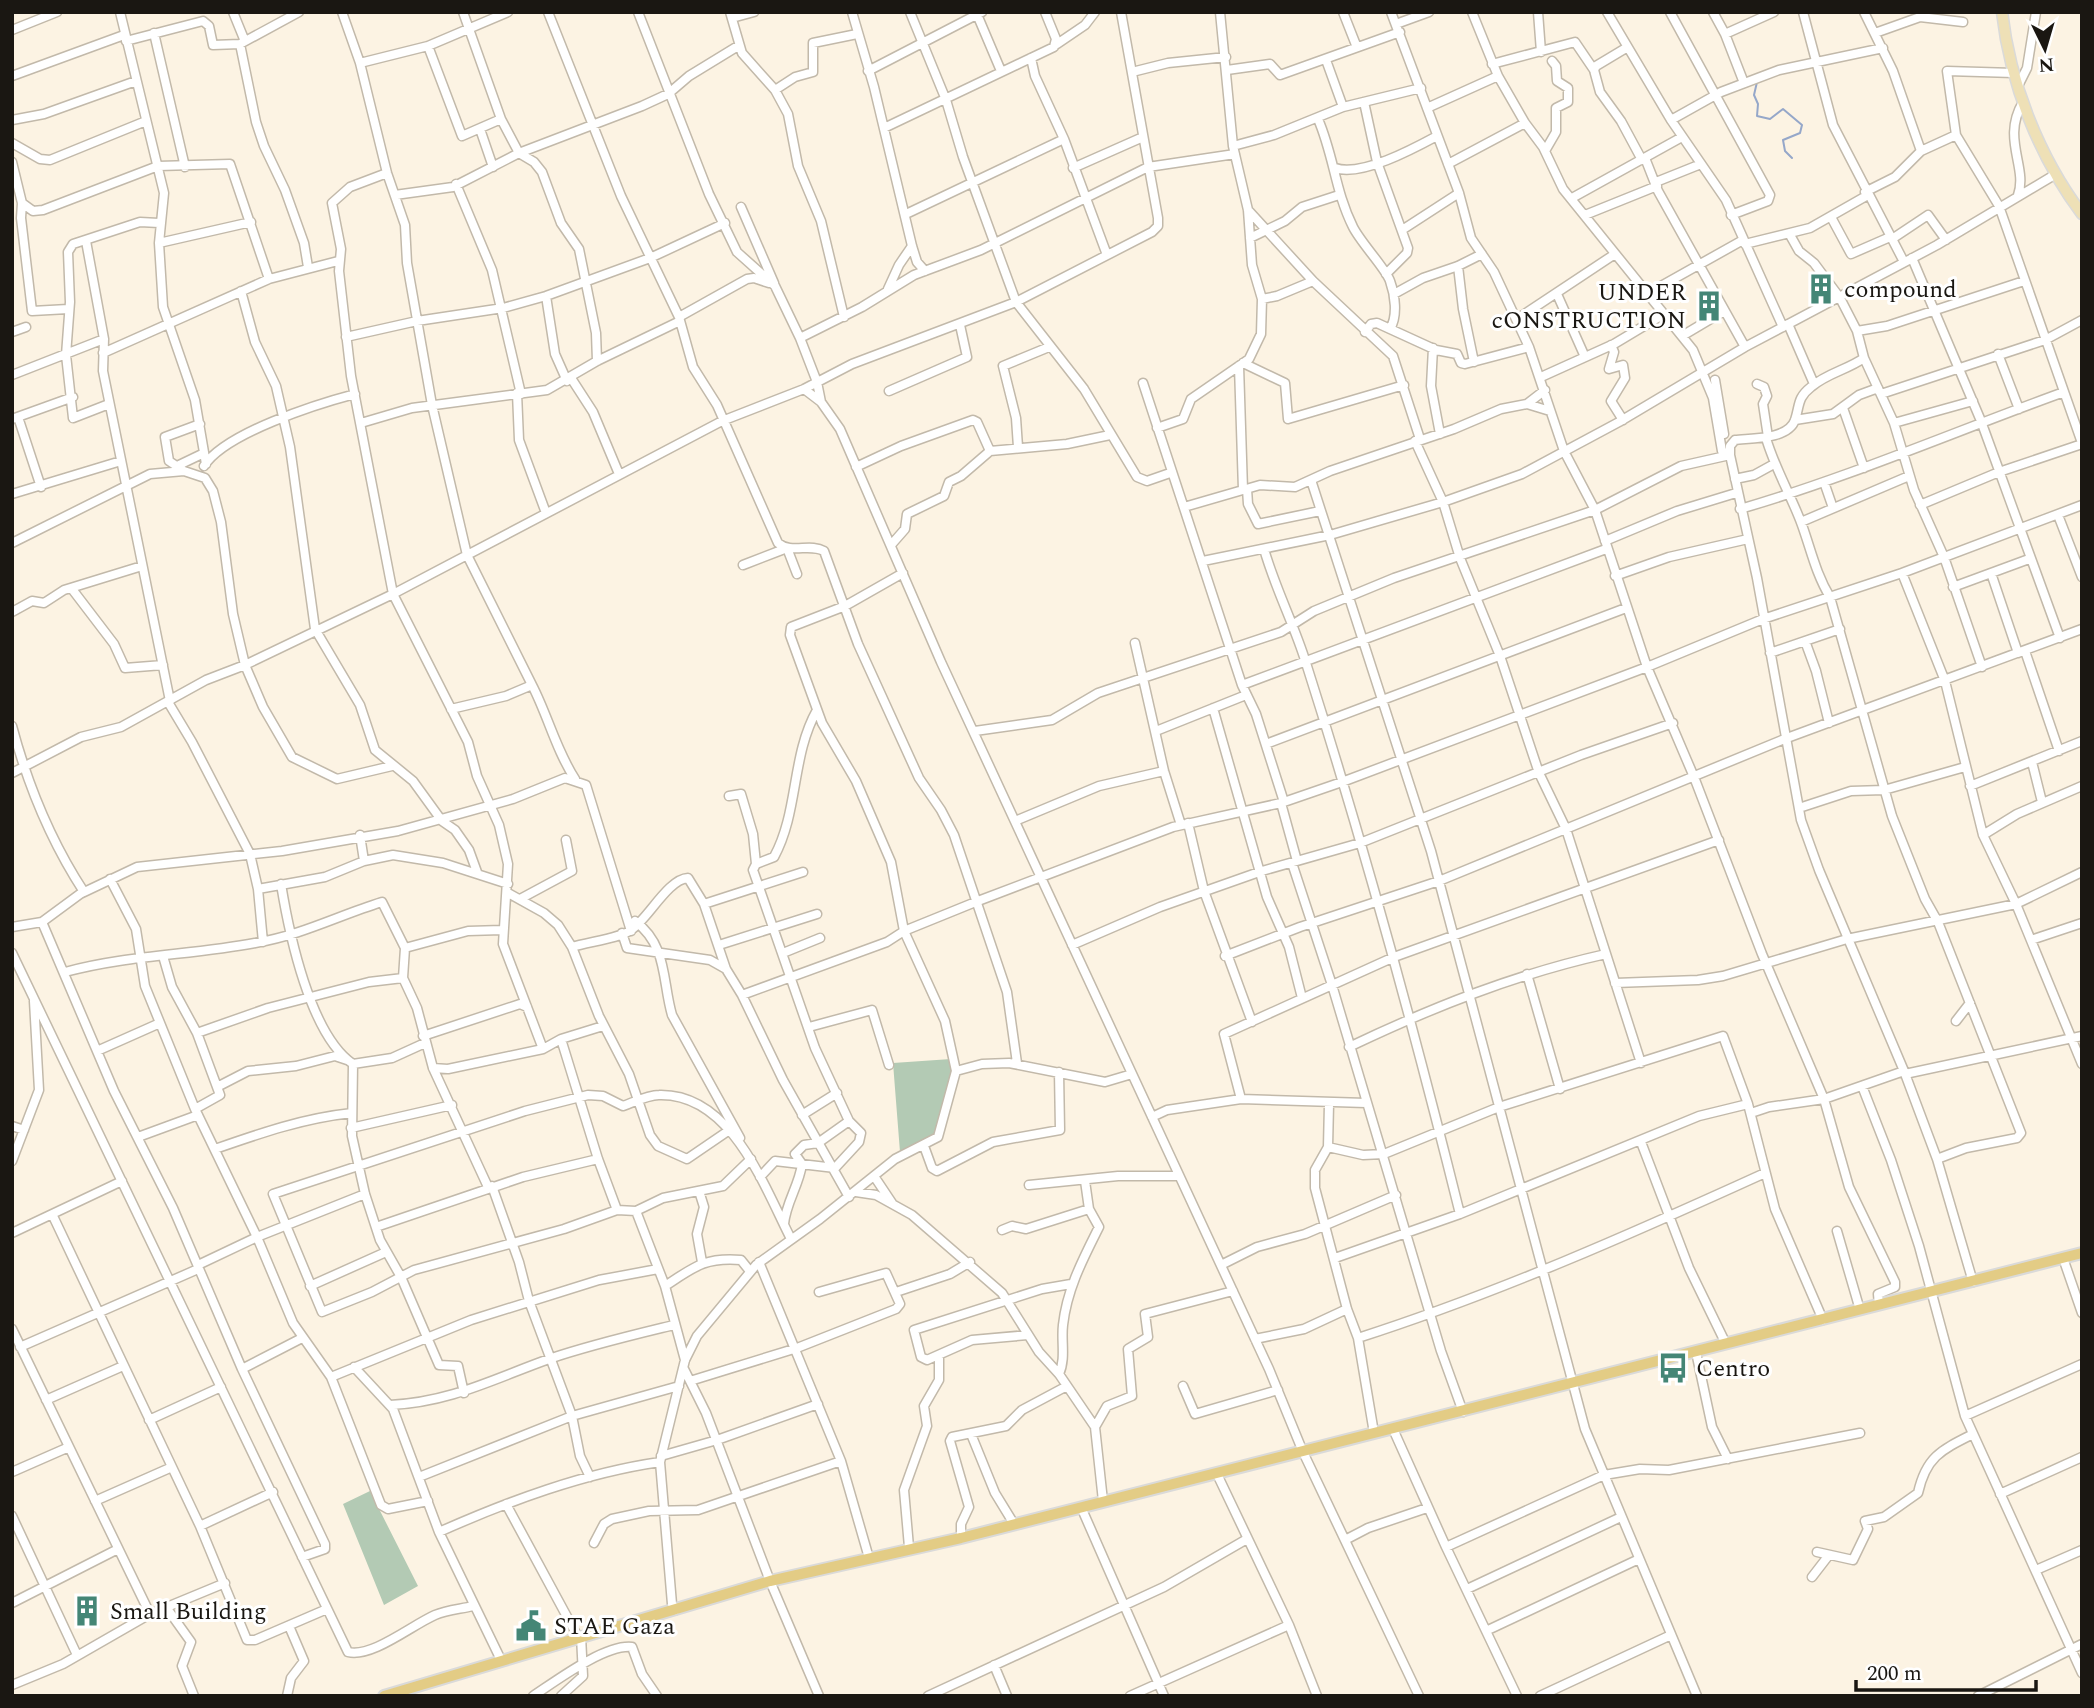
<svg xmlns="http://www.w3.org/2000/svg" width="2094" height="1708" font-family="Spectral,serif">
<rect width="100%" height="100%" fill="#fcf3e3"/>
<path fill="#b3cab4" d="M951 1059 954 1072 937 1136 900 1152 893 1063Z
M370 1491 418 1586 384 1605 343 1504Z"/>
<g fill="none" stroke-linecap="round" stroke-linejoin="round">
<path stroke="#95a7c9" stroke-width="2" d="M1757 82 1754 95 1758 104 1757 116 1770 119 1783 109 1802 125 1800 133 1783 140 1785 151 1792 158"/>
<g stroke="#c2b9aa" stroke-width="11">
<path id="minor" d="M120 12 164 193 159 243 163 307 195 400 206 464
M233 12 244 39
M342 12 360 63 387 173 405 225 407 263 432 405 467 555 532 685 506 696 451 709
M463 12 501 119 519 153 534 162 542 172 561 223 579 249 596 333 597 361
M548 12 621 196 679 317 693 367 717 405 778 543C791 554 810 543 824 551L858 644 919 778 941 810 954 835 1007 992 1017 1063
M638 12 709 194 737 252 775 286 800 338 817 382 821 402
M730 12 742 53 775 90 788 114 798 166 821 221 844 317
M852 12 874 87 912 246 917 262 925 271
M910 12 946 100 963 157 1016 302 1084 389 1137 477 1147 481 1170 473
M976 12 1001 71
M1343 12 1356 45
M1391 12 1459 193 1471 238 1494 272 1529 347 1564 451 1595 510 1647 667 1694 777 1762 954 1824 1099 1849 1187 1895 1282V1287L1878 1294 1879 1305
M1472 12 1498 76 1525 123 1543 147 1563 189 1693 350 1713 398 1722 451 1730 455 1757 578 1801 820 1819 870 1904 1071 1937 1159 1973 1282
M1538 12 1541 52
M1607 12 1671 120 1726 200 1783 327
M1670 12 1770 195 1768 201 1731 215
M1713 12 1725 34 1744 83
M1803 12 1833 125 1904 262
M1864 12 1893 71 1921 151
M732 18 754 12
M1396 24 1429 12
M12 30 57 12
M154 33 185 167
M1875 33 1920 17 1963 22
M1725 34 1774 12
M126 41 203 21 209 26 213 45 240 44 299 12
M240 44 256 122 264 146 285 190 304 243 308 267
M1057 44 1085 25 1095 12
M428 46 462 136 501 119
M1031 58 1035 76 1064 139 1107 255
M1326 60 1343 107
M360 63 428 46 508 12
M1492 64 1575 42 1594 70 1600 92 1621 121 1642 160
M1227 70 1270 64 1280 75 1400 32
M1594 70 1596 66 1626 48
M868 71 982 12
M1132 72 1168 63 1226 57
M2014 73 1947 71 1956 135 1999 206 2082 443
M12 76 124 35
M2018 86 2027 68 2036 12
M775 90 795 77 813 72V43L857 34
M1364 102 1377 162 1408 248 1407 253 1386 274
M1427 108 1498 76
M1318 119C1334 156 1335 191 1353 227 1361 243 1386 269 1390 281 1395 295 1398 316 1390 329
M12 120 44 114 136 81
M1671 120 1721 92 1779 70 1883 48
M884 128 1054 47 1056 39 1045 12
M480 129 493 167
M12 143 40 159 50 160 146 121
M1233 146 1274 135 1343 107 1421 88
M1545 151 1556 132V108L1568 102V88L1557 81 1556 66 1552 61
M1645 158 1658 191 1745 347
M12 162 22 203 21 218 32 311 68 309
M1448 164 1525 123
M1073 168 1143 137
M1335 168C1361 177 1413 149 1437 136
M387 173 350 187 332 203 341 249 339 271 351 376 393 594 468 742 477 776 499 825 508 864 503 944 543 1049
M1656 182 1701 164
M456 184 492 270 521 394
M1865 192 1895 177 1921 151 1956 135
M395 195 453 187 519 153 642 106 668 94 689 76 738 46
M2018 195C2028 167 2001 139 2023 102
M1572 198 1682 137
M22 203 33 211 43 210 158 166 230 164 269 279
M741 207 774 283
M1248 210 1313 281 1393 356 1420 439
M906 214 1064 139
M1585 215 1657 186
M1831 217 1851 254 1890 237
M1402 230 1459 193
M1790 235 1799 251 1814 263 1840 298 1857 331 1864 358 1894 423 1914 490 1944 557 1982 667
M1250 238 1285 221 1302 207 1339 195
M1892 239 1928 215 1946 240
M86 241 104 339 103 371 170 701
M159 243 251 222
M1745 244 1810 228 1868 195
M1912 258 1981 421 2060 638
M1458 266 1463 309 1474 362
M888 289 899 265 912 246
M241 291 255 342 276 386 290 447 315 629 360 705 375 750 413 781 442 821 455 830 469 850 477 872
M1394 294 1423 278 1458 266 1482 254
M1557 294 1585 357
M1645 295 1743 240
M546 296 555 354 567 381
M1262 299 1277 296 1313 281
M679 317 747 279 754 278 769 283
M1517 319 1615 254
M1788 324 1814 384
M1857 331 1887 326 2024 281
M12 332 26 327
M1365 332 1371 324 1377 323 1436 350 1457 354 1461 363 1465 364 1529 347
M1682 336 1724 311
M346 337 417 321 503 308 546 296 650 258 725 223
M800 338 862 307 914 275 981 250 1148 167 1235 154
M1611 345 1614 352 1609 369 1623 365 1625 378 1611 401 1623 420
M1433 348 1431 386 1440 434
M103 353 269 279 338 261
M1998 354 2019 409
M1243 363 1285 383 1288 419 1404 385
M1239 366 1243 490
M12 375 104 339
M1541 377 1614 344 1664 314
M571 378 593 412 619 474
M1715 380 1724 434
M1143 383 1242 685 1256 714 1284 802
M1757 384 1764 387 1767 396 1763 404 1768 437
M804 389 821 402 840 429 941 662 1269 1369 1303 1452 1419 1696
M889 391 967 357 960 325
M517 393 519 440 546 513
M1881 394 2045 340 2082 320
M109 404 73 418 66 355 70 302 68 252 73 244 140 222 159 223
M1527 404 1550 411
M1843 408 1864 468
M18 417 41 487
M12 419 73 397
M1795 420 1833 414 1859 395 1878 388
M361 423 412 408 547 390 597 361 680 321
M1894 423 1973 401
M1157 428 1183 419 1191 399 1249 359 1261 334 1262 299 1252 265 1248 210 1233 146 1220 12
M1766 438C1775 469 1791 495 1802 525 1811 550 1816 574 1830 597L1892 816 1925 899 1938 922 2021 1133 2017 1138 1966 1148 1937 1159
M1415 441 1443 502 1460 558 1500 656 1539 773 1566 829 1641 1063
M1018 447 1016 418 1003 366 1049 347
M177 466 202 454
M204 466C225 433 317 404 355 394
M856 467 901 446 973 420 977 422 990 451
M184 471 169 461 165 437 200 424
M1735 479 1754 475 1774 464
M1311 480 1431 851 1585 1429 1697 1696
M1824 482 1833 508
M1247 489 1248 504 1258 524 1320 511
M12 494 121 461
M1920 505 1999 472 2082 444
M1184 507 1260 485 1295 487 1330 471 1454 429 1501 409 1527 404 1545 390
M1740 509C1850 477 1956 431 2064 392
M2058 515 2082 577
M1801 522 1909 476
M1605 541 1677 511 1736 493
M12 543 150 474 184 471 205 478 213 491 221 522 233 614 245 665 263 707 292 757 337 779 392 766
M891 545 905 529 907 514 944 496 949 482 961 476 990 451 1067 444 1110 435
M1264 549C1275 588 1294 624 1306 663 1364 845 1414 1029 1460 1214
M1203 561 1330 535 1443 502 1522 474 1619 422 1745 347 1937 245 2056 174
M743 565 787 548 797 574
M1902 573 1945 681 1983 835 2016 904 2082 1064
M1991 573 2018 653
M1615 576 1669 557 1748 539
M1953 587 2029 559
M72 589 114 644 125 668 163 665
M12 612 32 601 44 603 64 590 142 566
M1805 641 1816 671 1829 723
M1135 643 1164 771 1181 825
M2025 651 2059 751
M1770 653 1840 629
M532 685C548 716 556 750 575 779
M1242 685 1606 549
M168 702 192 742 250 854 258 889 263 942
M1213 708 1267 897 1289 947 1302 998
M817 710C791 756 799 811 774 857L756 864 753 870 815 1048 849 1121 861 1133 859 1142 835 1168
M12 726C28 786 50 840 84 892
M975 731 1052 720 1098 693 1281 632 1314 611 1394 578 1595 510 1681 466 1730 455V446L1735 440C1750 438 1788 440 1795 420 1800 405 1797 398 1811 387 1827 373 1847 370 1864 358
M1156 731 1246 695
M1266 744 1626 608
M2032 762 2042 802
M12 773 81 737 121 727 206 680 245 665 393 594 722 421 804 389 852 364 1016 302 1152 232 1158 226V218L1121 12
M1970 786 2082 741
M729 796 741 794 753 834 756 864
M1281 803 1297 861
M1799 808 1851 791 1884 790 1965 767
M1015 821 1099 786 1164 771
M1188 823 1204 891 1252 1022
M360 835 364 861
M1983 835 2017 814 2082 786
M1292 863 1332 985 1441 1351 1463 1412
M110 879 136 929 145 986 195 1109 257 1237 293 1323 331 1377 381 1505 388 1509 428 1501
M281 884C289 933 310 1035 353 1064L392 1058 425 1043
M258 889 325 877 364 861 393 855 443 863 508 884
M508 893 544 913 558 925 572 947 599 1016 629 1074 650 1135 658 1146 687 1159 728 1131
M520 899 572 871 566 840
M704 904 803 872
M635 921C668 946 662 981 672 1015L740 1138
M42 922 114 1091 173 1208 242 1369 325 1544V1549L302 1557
M12 927 42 922 80 894 137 867 282 851 398 831 513 799 565 778 586 785 631 931
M622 933 627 948 710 960 726 969
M2031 940 2082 923
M719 945 817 914
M1072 945 1160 907 1262 871 1360 843 1581 755 1673 723
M572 947C587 942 621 938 631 930 648 919 668 879 688 878L704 904 726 969 742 995 783 1080 849 1197
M405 948 468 931 502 930
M12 953 348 1652C372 1658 412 1625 435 1615 447 1610 461 1609 473 1606
M783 953 820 938
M163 956 172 987 197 1033 220 1095 195 1109
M1225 956 1300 927 1439 881 1787 738 2082 629
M65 972C127 955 192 955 255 943 302 935 337 916 382 902L405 948 403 978 417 1008 433 1068 488 1187
M1527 974 1560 1089
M1615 983 1698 980 1723 976 1847 939 2016 904 2082 872
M742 995 887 942 904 931 978 901 1173 827 1281 803 1342 782 1647 667 1763 619 1902 573 2082 505
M1956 1021 1970 1003
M809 1027 872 1010 889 1065
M197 1033 268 1008 369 982 403 978
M423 1036 520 1004 527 1007
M561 1039 598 1159 617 1210
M1349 1047C1433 1007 1516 974 1606 954
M97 1051 160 1023
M353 1064 352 1136 365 1194 380 1240 401 1277 439 1365 458 1366 464 1393
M433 1068 448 1069 543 1049 561 1039 603 1026
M956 1071 982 1064 1009 1063 1105 1082 1132 1074
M1905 1074 2082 1036
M1862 1086 1891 1160 1919 1246 1965 1416 2082 1673
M217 1087 248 1071 296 1066 335 1056 347 1060
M1241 1099 1224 1034 1394 957 1719 840
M1329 1104 1328 1147 1315 1170V1188L1347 1309 1358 1338 1374 1433
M1751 1113 1769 1107 1824 1099 1904 1071
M802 1115 837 1093
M1152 1117 1167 1110 1241 1099 1366 1103
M12 1126 24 1130
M351 1128 452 1105
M138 1137 198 1115
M1641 1142 1689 1268 1726 1344
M924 1146 932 1168 937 1171 993 1142 1060 1130 1059 1072
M1328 1147 1363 1155 1384 1154 1499 1107 1723 1036 1748 1104 1775 1209 1823 1320
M215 1149C261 1133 304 1118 352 1113
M12 1161 39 1090 34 1001
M874 1176 892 1203
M760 1177 775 1161 835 1168
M1029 1185 1118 1176H1179
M492 1186 519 1262 529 1301 572 1416 580 1456 590 1477
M699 1191 704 1207 697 1234 702 1262
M856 1192 876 1195 912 1215 1002 1293 1039 1352 1059 1374 1095 1427 1103 1501
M636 1211 663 1198 723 1186 751 1159
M53 1216 200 1526 247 1640H255L327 1609
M784 1224C786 1202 799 1186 802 1164L795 1154 804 1145 818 1143 849 1121
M376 1227 523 1177 598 1159
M1002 1230 1012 1226 1026 1229 1089 1209
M1837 1231 1860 1310
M12 1233 122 1181
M1335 1258 1460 1214 1699 1116 1748 1104
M2063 1258 2082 1313
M759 1262 841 1461 869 1558
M198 1265 257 1237 365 1194
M1221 1265 1257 1247 1305 1234 1396 1195
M310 1286 386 1252
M665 1286C694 1267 705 1257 741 1260L749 1270
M896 1292 950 1274 970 1262
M12 1329 150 1614
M1028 1335 972 1340 927 1360 921 1357 914 1330 1042 1289 1071 1284
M1358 1338C1498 1293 1631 1234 1765 1173
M1255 1339 1304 1329 1347 1309
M20 1347 198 1269
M1696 1352 1712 1427 1728 1459
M685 1360 665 1286 636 1211 617 1210 564 1229 414 1270 372 1292 322 1312 273 1194 525 1111 588 1095 603 1096 623 1106C634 1102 648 1095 659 1095 731 1093 764 1186 791 1239
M354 1367 393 1409 439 1532 501 1660
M242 1369 302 1338
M684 1369 706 1413 770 1581 819 1696
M1059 1374C1066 1359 1061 1341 1063 1325 1067 1289 1083 1259 1099 1227L1089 1209 1085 1181
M331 1377 471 1320 599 1280 658 1269
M690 1381 797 1348 896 1309 900 1304 886 1273 819 1292
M1183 1386 1195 1414 1278 1390
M46 1400 123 1366
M390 1405C451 1402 493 1379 549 1359 590 1345 633 1335 674 1325
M1965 1416 2082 1364
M149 1420 221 1387
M1095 1427 1107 1406 1132 1396 1128 1349 1148 1337 1145 1314 1233 1291
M1393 1429 1446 1547 1604 1475 1640 1469 1669 1470 1860 1433
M971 1434 995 1493 1014 1524
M661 1456 717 1440 818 1404
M12 1472 69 1447
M1217 1474 1289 1625 1317 1696
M419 1477 572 1416 679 1386
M2000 1494 2082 1457
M95 1501 172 1467
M506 1504 578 1637
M1081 1507 1164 1696
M12 1516 77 1655
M200 1526 273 1492
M439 1532C509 1501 584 1473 660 1462
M961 1538V1524L969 1507 950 1441 952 1437 1006 1426 1022 1410 1067 1386
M1345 1540 1368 1528 1427 1508
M594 1543 604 1524 612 1519 649 1511 698 1510 841 1461
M909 1547 904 1490 927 1426 924 1406 939 1380V1355
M1446 1547 1517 1696
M1817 1552 1853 1560 1868 1529 1865 1521 1884 1517 1918 1493C1926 1457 1941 1450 1973 1434
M2036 1570 2082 1550
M1812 1577 1829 1555
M1467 1589 1621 1517
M12 1603 118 1549
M166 1607 191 1642 182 1666 194 1696
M676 1610 672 1604 660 1462 685 1360 697 1336 756 1265 820 1219 895 1159 938 1137 956 1071 945 1021 904 931 891 862 856 781 822 723 790 635 791 627 845 606 903 573
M1488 1630 1639 1559
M994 1665 1007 1696
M12 1685 63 1664 150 1614 225 1583
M287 1696 291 1678 304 1661 289 1626
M533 1696C556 1681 605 1644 632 1647L642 1674 657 1696
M561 1696 583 1676 581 1636
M928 1696 1164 1587 1247 1539
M1130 1696 1289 1625
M1540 1696 1671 1635
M1978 1696 2082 1644"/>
</g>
<g stroke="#dadad9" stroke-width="13">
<path id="major" d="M2002 12C2010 83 2039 157 2082 214"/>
</g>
<g stroke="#dadad9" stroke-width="14">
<path id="highway" d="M384 1696 770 1581 961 1538 2082 1253"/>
</g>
<use href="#minor" stroke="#fff" stroke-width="8"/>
<use href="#major" stroke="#eee0b6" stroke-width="10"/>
<use href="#highway" stroke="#e3cc85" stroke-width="10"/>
</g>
<defs>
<g id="building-bare" transform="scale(2.415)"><path d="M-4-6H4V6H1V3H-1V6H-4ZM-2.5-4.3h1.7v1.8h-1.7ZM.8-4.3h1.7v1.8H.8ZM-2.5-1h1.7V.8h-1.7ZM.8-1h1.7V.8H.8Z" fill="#448676" stroke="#fff" stroke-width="2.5" paint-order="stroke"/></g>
<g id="bus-bare" transform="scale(2.415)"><path d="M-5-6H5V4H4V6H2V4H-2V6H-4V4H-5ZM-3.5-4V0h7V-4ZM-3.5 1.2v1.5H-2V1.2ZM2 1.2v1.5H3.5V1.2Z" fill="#448676" stroke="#fff" stroke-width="2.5" paint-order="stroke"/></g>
<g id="civic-bare" transform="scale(2.415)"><path d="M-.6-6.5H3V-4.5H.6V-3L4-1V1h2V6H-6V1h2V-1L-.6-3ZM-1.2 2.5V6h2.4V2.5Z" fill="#448676" stroke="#fff" stroke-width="2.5" paint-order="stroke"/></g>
</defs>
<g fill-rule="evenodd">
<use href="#building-bare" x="1821" y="289"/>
<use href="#building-bare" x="1709" y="306"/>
<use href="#bus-bare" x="1673" y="1368"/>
<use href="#building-bare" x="87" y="1611"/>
<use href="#civic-bare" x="531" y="1626"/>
</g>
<g text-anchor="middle" stroke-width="6" stroke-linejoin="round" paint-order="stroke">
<g font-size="24" fill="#1a1712" stroke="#fff" text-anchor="start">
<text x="1844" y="297">compound</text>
<text x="1686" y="300" text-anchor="end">UNDER<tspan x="1686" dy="28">cONSTRUCTION</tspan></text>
<text x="1696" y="1376">Centro</text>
<text x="110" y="1619">Small Building</text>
<text x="554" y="1634">STAE Gaza</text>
</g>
</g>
<rect width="2094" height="1708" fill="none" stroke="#1a1712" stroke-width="28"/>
<g transform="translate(2045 49) rotate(175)" stroke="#ffffff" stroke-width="5" paint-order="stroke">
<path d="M0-5L12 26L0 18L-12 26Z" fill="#1a1712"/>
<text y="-10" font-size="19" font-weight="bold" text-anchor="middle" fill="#1a1712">N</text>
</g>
<path d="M1856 1680v10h180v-10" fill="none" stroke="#1a1712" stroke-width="3.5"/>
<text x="1867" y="1680" font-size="21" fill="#1a1712" stroke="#ffffff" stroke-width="5" paint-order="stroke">200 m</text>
</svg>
